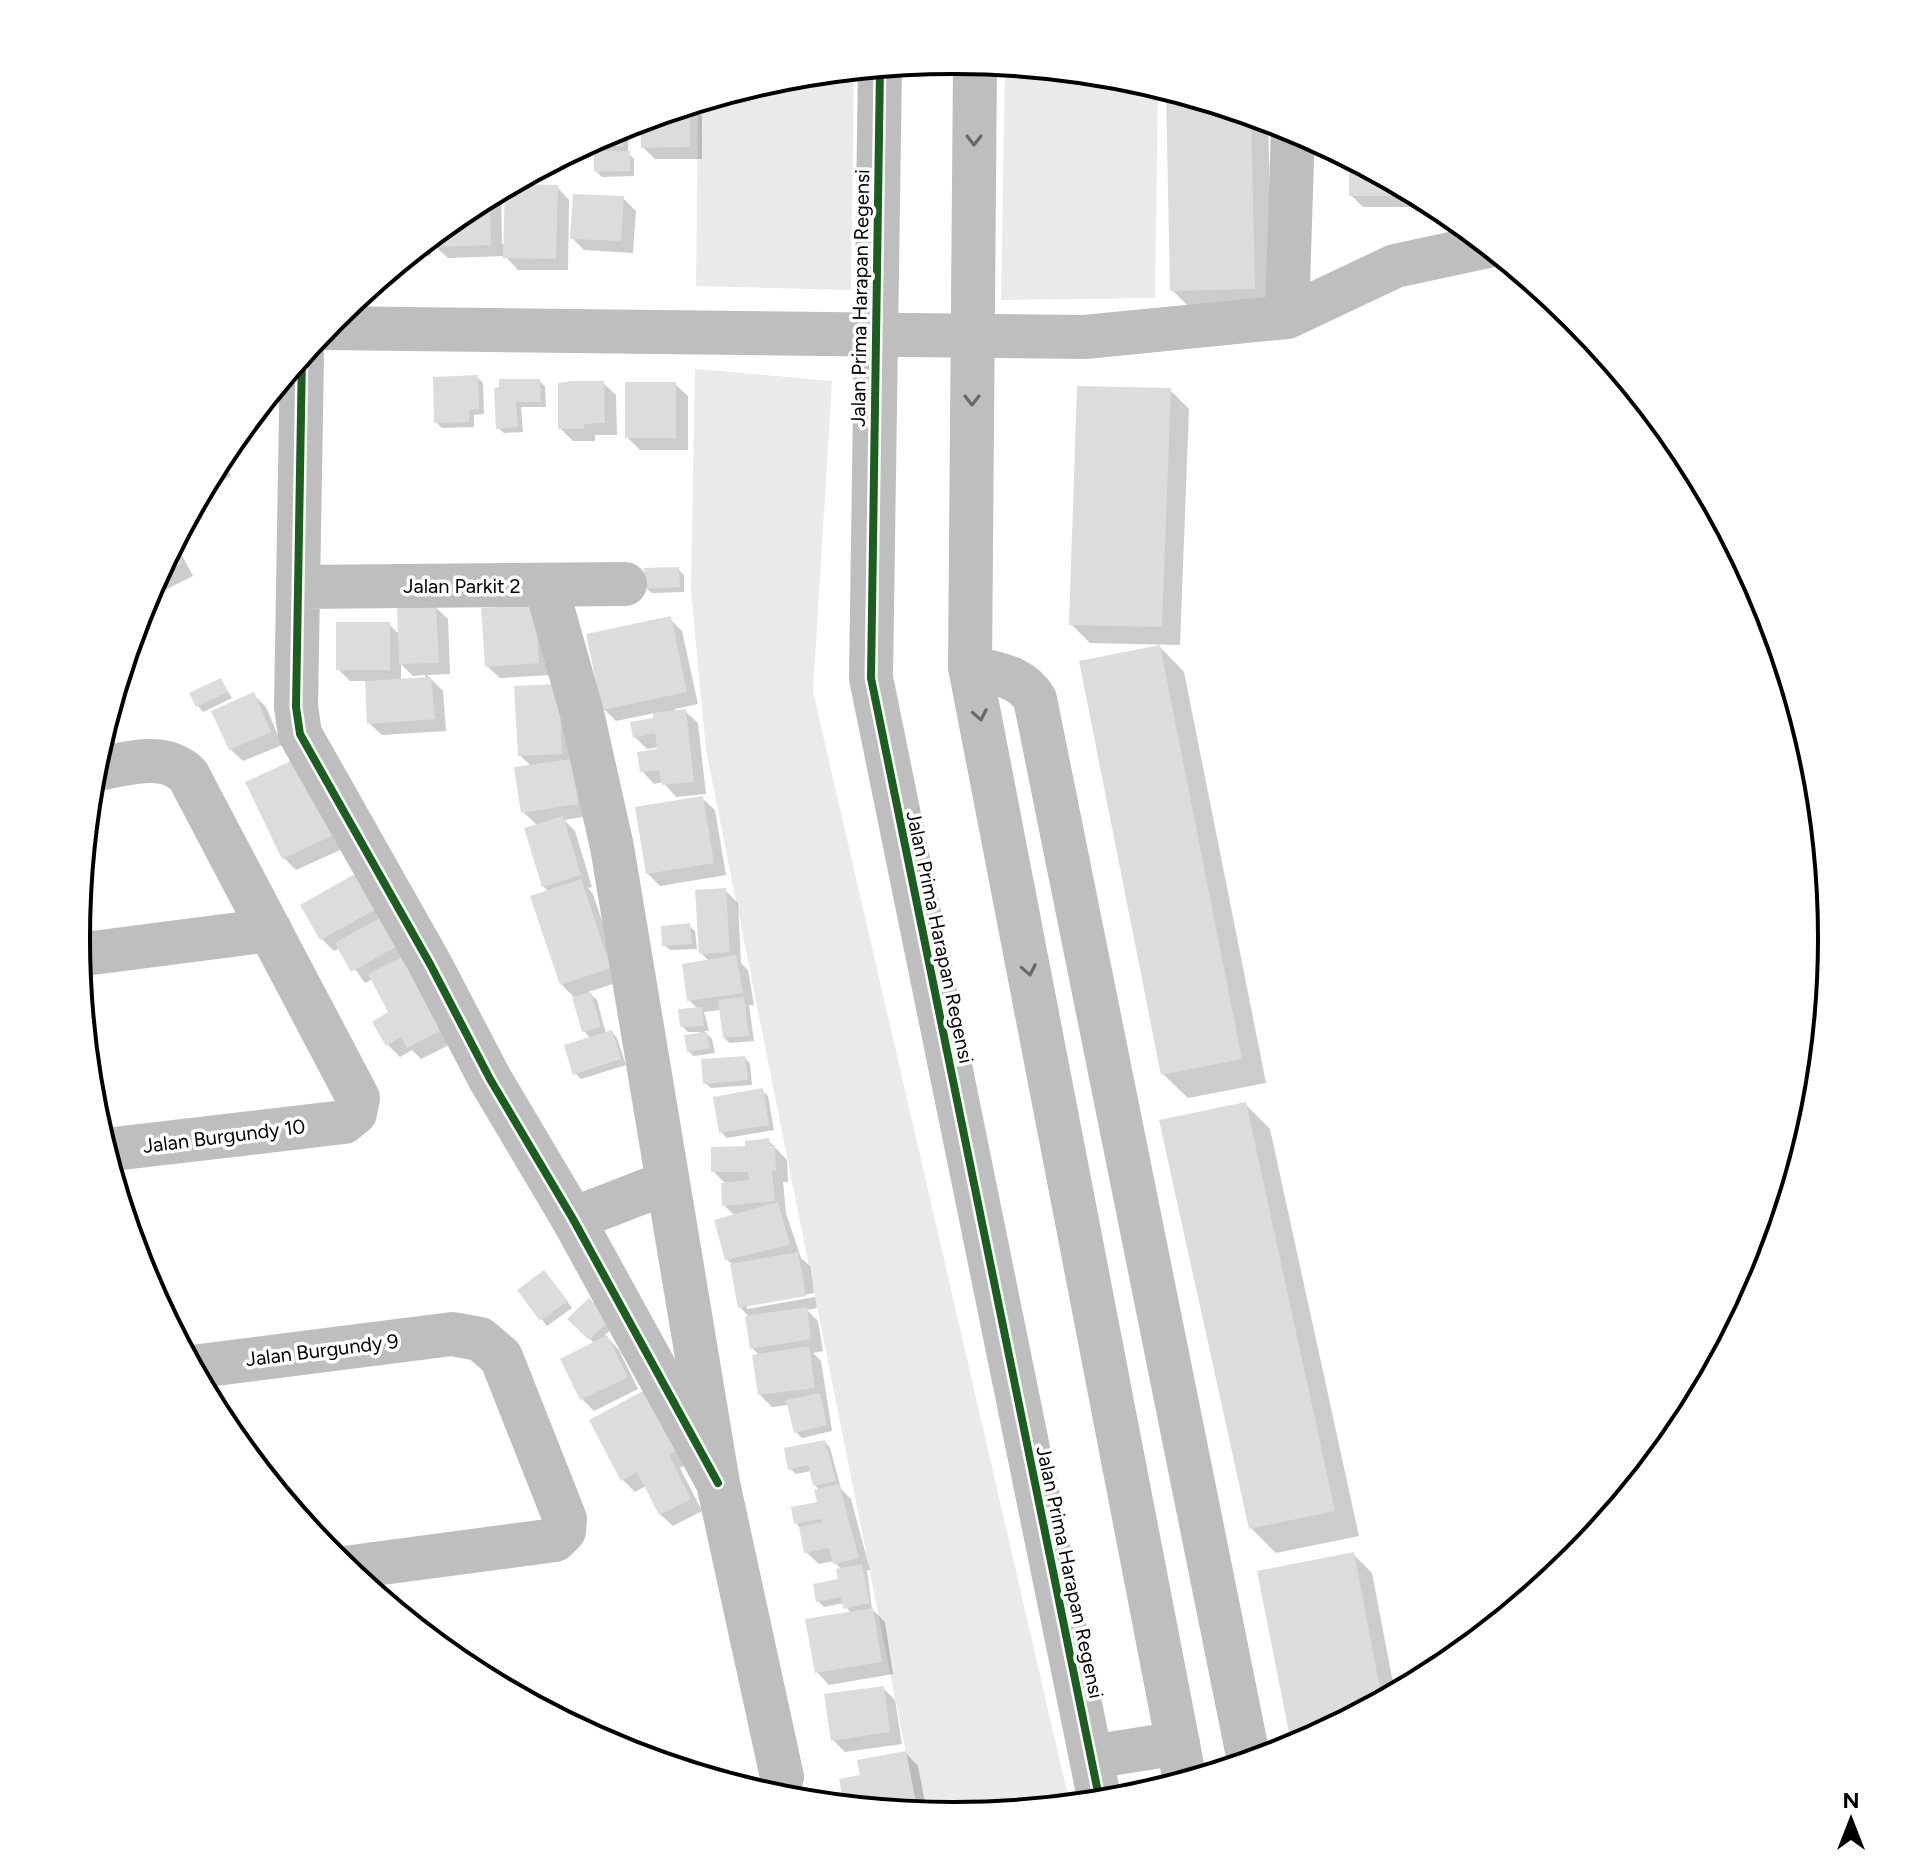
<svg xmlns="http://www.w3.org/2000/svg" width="1907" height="1876" font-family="Figtree,sans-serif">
<rect width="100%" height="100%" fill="#fff"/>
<path fill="#eaeaea" d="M1005 65 1125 77 1158 87 1155 298 1001 300Z
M854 70 851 290 696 286 698 103 783 77Z
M695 369 832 381 813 692 1070 1805 953 1816 918 1813 706 750 691 591Z"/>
<path fill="#0003" fill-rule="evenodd" d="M1168 90 1268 120 1273 307 1191 309 1172 290Z
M691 105 702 116V159H655L643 147 642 119Z
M629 123 628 153 634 159V176L602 177 596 171V151H589L583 145Z
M567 154V160H555Z
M1351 160 1426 200V207H1363L1351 195Z
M507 186 557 187 569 200 568 270H518L505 256 448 258 435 246V233L466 208 501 189 502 244H506Z
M623 198 636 211 633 253 584 250 572 238Z
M431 236V256H408Z
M477 377 483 383 484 414 474 415V427L442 428 436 422Z
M539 381 545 386 546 407H521L523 432 504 433 498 428 496 389Z
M603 383 616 395 617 435H595V441H573L560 428Z
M675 384 688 396V450H640L627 437Z
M1170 390 1189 409 1180 645 1090 643 1071 624Z
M218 460 231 475 206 496 201 492Z
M175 542 193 576 161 592 152 583Z
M678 569 684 575V592L652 593 646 588Z
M435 607 448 619 450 674 427 675 443 691 446 731 382 735 369 723 367 681H350L338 669 389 624 400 635ZM401 664 413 676 425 675 426 679 401 681Z
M535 607 551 675 500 678 487 666Z
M670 619 682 631 698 704 675 709 676 712 685 711 698 723 706 794 676 797 663 782 654 784 642 771 659 747 647 749 635 737 655 719V713L616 721 604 709Z
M1160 647 1184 672 1266 1083 1188 1098 1163 1074Z
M221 680 232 698 203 712 198 706Z
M558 686 590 816 564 820 575 831 592 887 588 888 593 894 622 981 588 992 597 1000 606 1034 612 1032 617 1038 626 1065 581 1079 575 1073 591 1039 584 1031 574 997 561 984 549 892 543 886 538 826 523 812 532 767 520 755Z
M253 694 266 707 282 745 243 761 230 749Z
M248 783 349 846 296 870 284 858Z
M702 798 715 810 726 875 660 886 647 873Z
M359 874 463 1038 421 1059 412 1050 400 1057 388 1045 391 1013 373 979 365 983 340 948 334 951 322 939Z
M725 890 738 903 741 963 748 970 754 1005H749L754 1041 730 1043 724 1038 721 1010 704 1012 709 1031H704L712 1039 715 1053 694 1056 688 1051 700 1032H688L682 1026 699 1010 689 1000 709 961 701 953Z
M689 926 695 931 697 949 670 950 664 945Z
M745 1058 750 1064 752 1085 711 1088 705 1083Z
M762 1091 768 1096 774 1130 727 1138 721 1132Z
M1245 1104 1270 1129 1359 1536 1276 1553 1251 1528Z
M768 1140 787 1160 788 1182H783L786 1213 801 1258 810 1266 814 1293 747 1305V1309L815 1297 817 1308 807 1310 818 1321 823 1351 813 1353 821 1361 832 1431 802 1438 796 1432 789 1405 772 1407 760 1395V1356L752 1348 750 1318 740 1307 732 1264 726 1259 735 1216 724 1205 726 1184 713 1171 748 1148Z
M550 1278 572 1308 547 1326 520 1291Z
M589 1300 614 1327 605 1335 619 1350 638 1389 594 1411 582 1399 562 1360 595 1344 570 1319Z
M668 1399 699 1457 680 1468 702 1511 673 1526 660 1514 646 1486 635 1492 623 1480Z
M825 1442 830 1448 841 1489 851 1499 870 1570H867L872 1609 885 1622 893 1674 829 1685 817 1672 851 1614 844 1603 824 1607 818 1601 840 1581 842 1570 834 1561 819 1564 806 1552 801 1529 796 1523 819 1503 820 1491 815 1485 811 1471 796 1474 790 1469Z
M1353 1554 1372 1573 1395 1693 1294 1747Z
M883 1688 895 1700 902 1744 845 1752 833 1740Z
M906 1753 918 1766 927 1813 846 1805 841 1780 862 1777Z"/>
<path fill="#dcdcdc" d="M1166 89 1251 115 1255 289 1170 291Z
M690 105V147L641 148 640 120Z
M624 125 623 146H582L618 127Z
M594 151H630V171L594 172Z
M1349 159 1418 196H1349Z
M511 184 558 185 556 259 503 258 505 187Z
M573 194 624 196 621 241 570 239Z
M490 195 491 245 433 247V235L466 208Z
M478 375 479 409 469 410V422L434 423 433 377Z
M499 379H540L541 402H516L518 427 496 429 494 388 499 387Z
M572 381H604L605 423 584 424V429H558V383Z
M625 382H676V438H625Z
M1077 386 1171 388 1162 627 1069 625Z
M219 459 227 469 203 489V488Z
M173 545 182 563 156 577Z
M679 567 680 587 644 589V568Z
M436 605 439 663 399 664 397 606Z
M535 605 539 663 485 667 481 608Z
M671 616 687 692 602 710 586 634Z
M336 622H390V670H336Z
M1160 645 1242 1059 1161 1075 1079 661Z
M431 677 435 719 367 724 365 681Z
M221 678 228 692 196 707 189 693Z
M559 684 562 754 518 756 514 686Z
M254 692 271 732 229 750 211 711Z
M686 709 694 782 662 785 659 770 640 772 637 752 657 749 655 733 633 738 630 722 653 718V713Z
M302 756 338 833 282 859 245 782Z
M572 759 578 804 521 813 514 767Z
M703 796 714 863 646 874 635 807Z
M563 816 581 875 542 887 524 828Z
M360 871 380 907 320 940 300 905Z
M581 879 611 968 560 985 530 896Z
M726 888 730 952 699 954 695 890Z
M390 912 406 941 351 972 335 943Z
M690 923 692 944 662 946 661 926Z
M413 951 452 1025 407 1048 401 1037 386 1046 372 1022 388 1012 368 974Z
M736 955 743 993 687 1001 682 964Z
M591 992 601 1027 582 1032 572 997Z
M744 997 749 1036 723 1038 718 1000Z
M702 1007 704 1026 680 1027 678 1009Z
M612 1030 621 1059 573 1075 564 1045Z
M707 1032 710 1048 687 1052 684 1035Z
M745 1056 748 1080 703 1084 701 1059Z
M763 1088 769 1125 719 1133 713 1097Z
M1246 1102 1335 1511 1249 1529 1159 1120Z
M769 1138 770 1146 775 1145 776 1171H772L775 1201 722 1206 721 1183 749 1180 748 1172H711V1147L745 1146V1141Z
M778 1202 790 1245 725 1260 714 1220Z
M798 1252 806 1296 738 1308 730 1264Z
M544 1270 568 1301 540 1321 517 1290Z
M589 1298 610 1320 589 1340 567 1319Z
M807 1307 811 1339 750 1349 745 1316Z
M607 1335 628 1377 580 1400 560 1359Z
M809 1346 815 1388 758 1395 752 1355Z
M656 1384 689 1444 669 1455 691 1499 659 1515 637 1472 621 1481 589 1420Z
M820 1393 827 1425 794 1433 786 1400Z
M825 1440 836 1481 813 1486 808 1465 788 1470 784 1448Z
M839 1484 859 1558 833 1564 829 1548 804 1553 799 1527 822 1522 821 1519 794 1524 791 1507 817 1502 814 1490Z
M1354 1552 1382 1699 1292 1748 1257 1571Z
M862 1564 870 1603 843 1609 841 1597 816 1602 813 1584 838 1579 836 1569Z
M873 1608 882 1662 815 1673 805 1619Z
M884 1686 890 1732 831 1741 824 1694Z
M906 1751 918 1813 866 1807 865 1804 844 1805 839 1779 860 1775 857 1760Z"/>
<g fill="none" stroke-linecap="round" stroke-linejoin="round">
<path stroke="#bebebe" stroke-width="44" d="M975 62 970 667 1185 1781
M880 67 871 678 1100 1802
M1287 317 1293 128
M324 328 1085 337 1287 317 1395 266 1488 246
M302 355 296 707 300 734 430 964 490 1079 573 1219 718 1483
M546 586 582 713 612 847 718 1483 782 1777
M299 587 625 584
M970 667C995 674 1021 675 1035 699L1249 1761
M92 770C124 765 163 750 188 775L358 1098 355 1113 344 1122 105 1150
M77 955 270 930
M573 1219 666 1183
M192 1367 452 1334 480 1339 501 1357 565 1519 564 1531 555 1540 344 1568
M1092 1757 1178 1743"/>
<g stroke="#fff" stroke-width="13">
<path id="cycleway" d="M880 67 871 678 1100 1802
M302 355 296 707 300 734 430 964 490 1079 573 1219 718 1483"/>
</g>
<use href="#cycleway" stroke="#1b5e20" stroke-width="8"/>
</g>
<defs><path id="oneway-chevron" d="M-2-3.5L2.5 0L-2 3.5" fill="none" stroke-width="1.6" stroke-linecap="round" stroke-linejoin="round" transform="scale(2)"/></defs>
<g stroke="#686868">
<use href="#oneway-chevron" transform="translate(974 140) rotate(90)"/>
<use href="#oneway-chevron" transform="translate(972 400) rotate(90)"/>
<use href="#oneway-chevron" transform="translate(980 715) rotate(79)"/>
<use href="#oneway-chevron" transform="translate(1029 970) rotate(79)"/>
</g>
<g text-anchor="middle" stroke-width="7" stroke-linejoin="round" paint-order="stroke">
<g font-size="20" fill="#000" stroke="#fff">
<text transform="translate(860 298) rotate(-89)" y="7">Jalan Prima Harapan Regensi</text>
<text x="462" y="593">Jalan Parkit 2</text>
<text transform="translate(940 937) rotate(78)" y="7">Jalan Prima Harapan Regensi</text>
<text transform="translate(224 1136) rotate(-7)" y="7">Jalan Burgundy 10</text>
<text transform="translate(322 1350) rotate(-7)" y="7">Jalan Burgundy 9</text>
<text transform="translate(1070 1572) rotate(78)" y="7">Jalan Prima Harapan Regensi</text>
</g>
</g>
<path d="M0 0H1907V1876H0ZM90 938a864 864 0 1 1 1728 0a864 864 0 1 1-1728 0Z" fill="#fff" fill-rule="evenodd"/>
<path fill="none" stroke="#000" stroke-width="4" d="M90 938a864 864 0 1 1 1728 0a864 864 0 1 1-1728 0Z"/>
<g transform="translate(1851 1820)" stroke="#ffffff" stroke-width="6" paint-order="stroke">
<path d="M0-6L14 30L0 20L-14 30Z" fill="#000000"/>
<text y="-12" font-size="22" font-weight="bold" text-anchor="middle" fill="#000000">N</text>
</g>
</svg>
